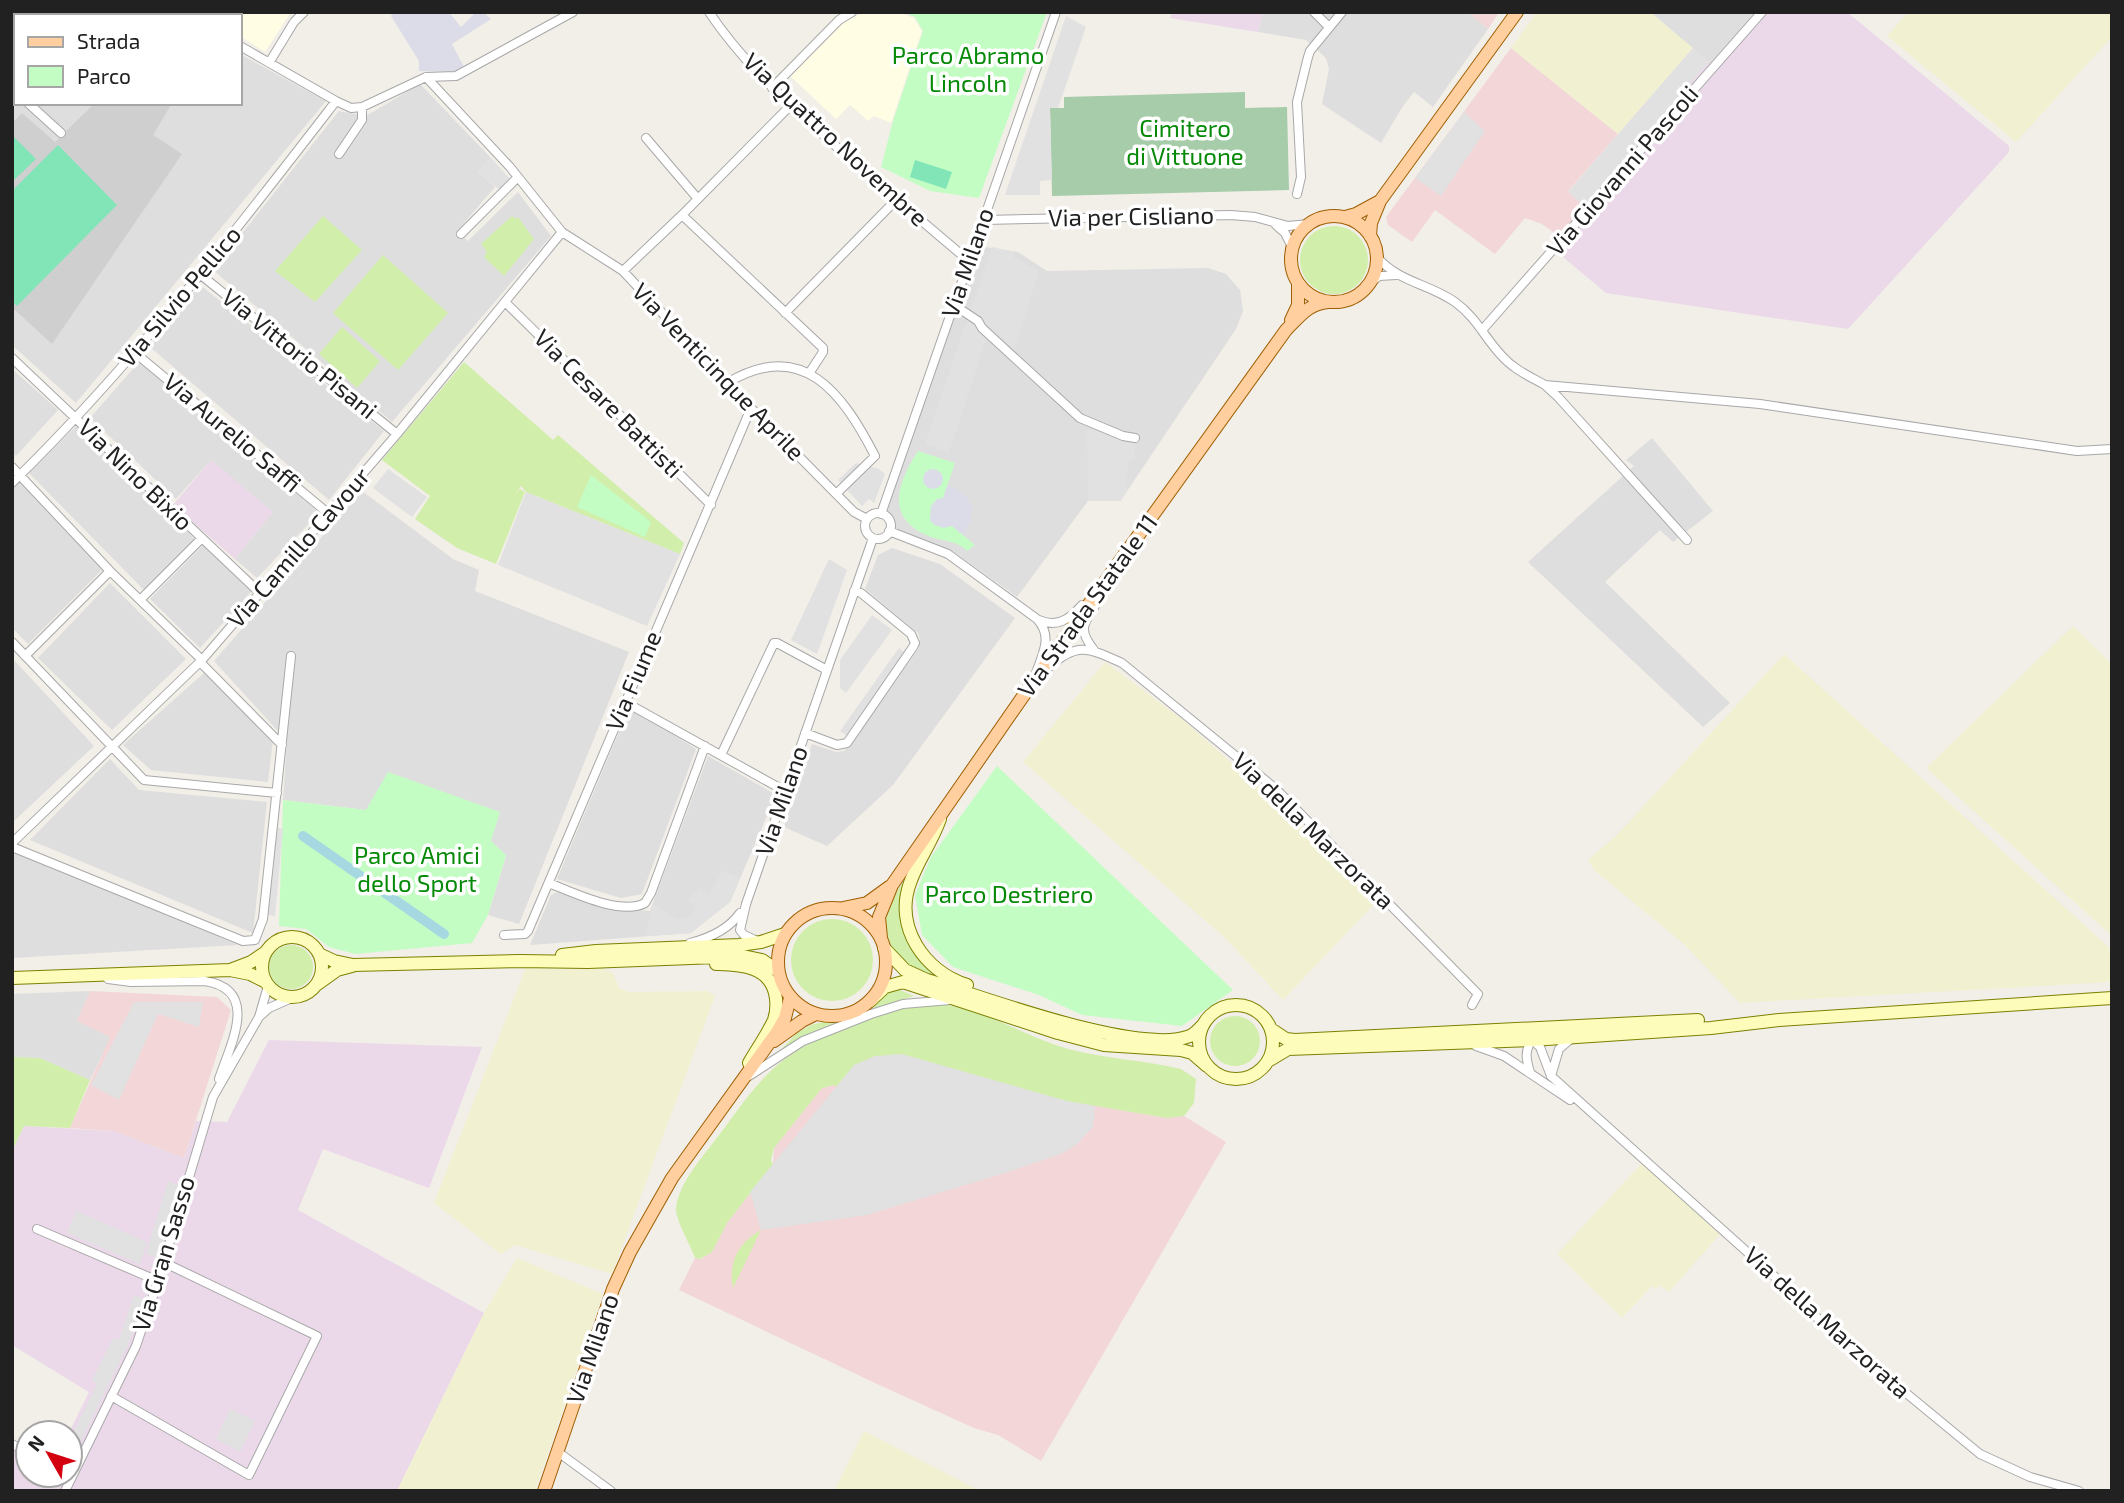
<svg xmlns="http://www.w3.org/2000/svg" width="2124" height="1503" font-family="'Exo 2',sans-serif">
<rect width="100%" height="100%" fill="#f2eee8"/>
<path fill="#dfdede" d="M64 12H183L187 16H60Z
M1263 12H1468L1488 29 1433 107 1414 92 1403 106 1381 143 1322 104 1329 69 1326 58 1306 40 1258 32Z
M1650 12H1758L1712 65Z
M240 54 326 101 76 403 12 345V63L16 60V103H240Z
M420 84 491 158 478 172 495 187 457 231 468 241 518 192 551 236 392 422 213 270 339 111 366 116Z
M978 246 1018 252 1047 271 1208 268 1226 274 1240 290 1243 311 1236 329 1121 500 1088 501 1017 597 953 551 893 529 891 515 886 511Z
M200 285 384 431 329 500 150 347Z
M139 362 319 513 257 578 235 559 272 513 211 460 176 499 90 418Z
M12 369 58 410 16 456 12 453Z
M79 423 195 539 144 590 29 473Z
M1652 438 1713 511 1673 542 1660 530 1605 582 1730 703 1703 727 1528 562 1634 466 1626 460Z
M19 482 104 568 28 644 12 628V489Z
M362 491 453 559 479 570 475 591 629 652 519 924 488 915 506 856 366 810 283 800 287 741 214 661Z
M204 544 252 591 200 648 150 599Z
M892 548 940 564 1015 618 893 785 827 846 784 827 812 744 836 752 844 751 851 744 919 648 920 639 918 633 865 589 878 555Z
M110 583 186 659 112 730 38 658Z
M12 658 94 746 12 823Z
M204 673 273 739 268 782 151 770 123 745Z
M630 706 696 749 642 894 621 898 557 879Z
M708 756 776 795 730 902 691 933 530 945 551 895 557 892 600 906 650 911Z
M110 759 139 790 267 802 253 933 30 840Z
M12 850 238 945 12 958Z
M90 991 77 1021 111 1037 90 1080 40 1058 12 1057V994Z"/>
<path fill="#f3d6d7" d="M1468 12H1499L1488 29Z
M1511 48 1618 134 1568 191 1586 208 1560 237 1542 224 1525 218 1495 254 1435 210 1412 242 1388 225 1386 217Z
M90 991 217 997 231 1010 184 1158 114 1131 70 1128 110 1037 77 1021Z
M902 1054 1067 1101 1167 1118 1184 1116 1226 1142 1041 1461 998 1435 974 1428 875 1383 679 1290 695 1258 701 1259 712 1252 727 1223 773 1164 774 1148 822 1088 834 1085 854 1065Z"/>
<path fill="#ebd9e9" d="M1172 12H1263L1258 32 1170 18Z
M1758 12H1847L2009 146V152L1848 329 1606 293 1551 247 1586 208 1568 192 1693 48 1713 65Z
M211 460 273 512 235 559 173 505Z
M269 1040 482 1047 429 1188 323 1149 298 1210 484 1313 397 1491H12V1447L28 1456V1475H70L69 1433 89 1392 12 1345V1151L24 1126 114 1131 184 1158 196 1121 227 1122Z"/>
<path fill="#fffde4" d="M216 12H291L265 52 240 36V16H214Z
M864 12H898L914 18 922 31 891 123 874 116 868 121 850 105 836 119 788 74 839 25Z"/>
<path fill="#cfcfcf" d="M95 103H172L153 135 182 154 52 344 15 310 12 312V123L22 113 55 142Z"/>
<path fill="#f1f1d2" d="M1537 12H1650L1693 48 1618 134 1511 48Z
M1908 12H2112V37L2016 142 1887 36Z
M2073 626 2112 664V936L1926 768Z
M1784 654 2112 950V982L1740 1003 1684 944 1595 871 1588 860 1617 835Z
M1105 662 1183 720 1295 819 1377 901 1283 1000 1223 936 1023 762Z
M526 967 603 968 613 973 619 988 629 992 708 991 715 996 612 1274 515 1245 501 1254 434 1203Z
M1643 1162 1721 1233 1669 1292 1660 1285 1656 1289 1652 1286 1622 1318 1557 1254Z
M517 1258 603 1294 535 1491H397L484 1313Z
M864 1431 980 1491H834Z"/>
<path fill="#d1eeab" d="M323 216 362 250 315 302 275 271Z
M512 216 516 219 518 217 534 239 504 276 484 257 487 252 481 244Z
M1300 260a34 34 0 1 1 68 0a34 34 0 1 1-68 0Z
M383 255 448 313 398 370 333 313Z
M342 327 380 361 357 388 319 354Z
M464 362 553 440 558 435 684 543 680 554 526 492 521 486 515 495 520 489 525 492 496 564 457 548 415 519 430 496 382 460Z
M902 883 903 926 909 944 932 971 930 976C879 953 874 928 902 883Z
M791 960a41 41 0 1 1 82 0a41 41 0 1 1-82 0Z
M269 967a22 22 0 1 1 44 0a22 22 0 1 1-44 0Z
M890 990H900L914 996C865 1011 818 1028 775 1056L797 1033 811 1025 854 1014Z
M940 1004C982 1008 1026 1037 1068 1049 1105 1059 1144 1060 1181 1069L1196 1079 1194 1103 1184 1116 1167 1118 854 1065 837 1087 834 1085 822 1088 774 1148 771 1160 773 1164 727 1223 712 1252 700 1259 695 1258C691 1246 675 1219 676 1208 679 1183 701 1159 716 1139 734 1116 751 1089 773 1069 812 1033 888 1006 940 1004Z
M1210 1041a25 25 0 1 1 50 0a25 25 0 1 1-50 0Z
M12 1057 40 1058 90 1080 70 1128 24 1126 12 1151Z
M761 1230 759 1234 733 1288C728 1262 738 1243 761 1230Z"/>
<path fill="#a7ccaa" d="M1245 92V108L1287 107 1289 190 1052 196 1050 108H1064V97Z"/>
<path fill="#c4fdc4" d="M903 12H1047L979 198 930 191 881 167 893 121 923 31 915 17Z
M918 451 955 463 943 498 952 526 975 545 967 551C959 541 943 541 931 537 885 520 896 485 918 451Z
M591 475 651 522 645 537 577 507Z
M997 766 1233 990 1182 1026 1082 1015 1039 995 953 967 922 935 915 895 931 857Z
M388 772 500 812 491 841 506 855 488 915 472 943 355 954 329 947 306 929 279 926 283 800 366 810Z"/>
<path fill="#82e5b8" d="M12 135 36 159 12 182Z
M58 145 117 205 17 306 12 301V191Z
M915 160 952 172 946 189 910 177Z"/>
<path fill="#e1e1e1" d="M1066 16 1086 27 1058 108H1050L1052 180 1040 181V195H1005Z
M1693 48 1709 62 1584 206 1568 192Z
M1464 112 1485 131 1441 196 1415 178Z
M491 158 510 179 500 190 477 172Z
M992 247 1014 252 1013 257 1039 271 1014 350 989 331 949 452 925 444Z
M1093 430 1135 444V459L1128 460 1126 493 1121 501H1088L1087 431Z
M856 463 879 469 885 474 874 503 869 499 862 506 838 480Z
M388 469 427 497 412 517 373 488Z
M526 492 680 554 647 626 498 565Z
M829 559 847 570 817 654 791 640Z
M872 615 892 630 846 693 840 688V660Z
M899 648 905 653 846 735 840 731Z
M273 827 283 829 275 916 264 914Z
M722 871 740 878 730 902 691 933 646 936 653 903 677 920 689 916 696 906 688 901 690 898 694 893 696 894 699 889 709 895Z
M134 1002H203L199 1027 158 1014 119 1100 91 1085Z
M902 1054 1067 1101 1095 1106 1093 1127 1077 1144 1061 1154 1011 1171 867 1215 761 1230 750 1192 854 1065 875 1056Z
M168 1181 180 1186 158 1258 146 1254Z
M76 1211 147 1242 140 1264 67 1233Z
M134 1295 144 1299 129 1343 74 1455 70 1453V1440L97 1384 92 1380 113 1338 119 1340Z
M230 1409 255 1421 240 1452 216 1439Z"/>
<path fill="#dcdce8" d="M393 12H449L461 27 476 12H483L491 19 452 44 464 67 453 72 419 71V61L391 16Z
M923 479a10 10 0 1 1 20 0a10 10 0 1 1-20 0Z
M947 486 958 489 967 497 972 508 971 520 963 535 952 526 943 528 933 524 930 520 931 506 937 499 943 498Z"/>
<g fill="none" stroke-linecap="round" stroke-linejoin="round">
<path stroke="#a6d8e2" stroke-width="10" d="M303 836 444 934"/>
<g stroke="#a8a8a8" stroke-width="10">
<path id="street" d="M189 12 194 16
M709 12C739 57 778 94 818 130 867 175 918 218 969 261
M1314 12 1329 27
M49 16 52 12
M209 16 211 12
M240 46 336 101 351 108 362 107 426 77 456 76 573 12
M12 53 16 49
M269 63 294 22 304 12
M426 77 510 167 562 232 623 271 751 408 854 512 867 519
M772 88 839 20 852 12
M12 90 16 93
M28 103 61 133
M646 138 698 199
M339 154 362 120V107
M1297 194 1301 177 1297 102 1308 57 1310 51 1342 12
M682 215 823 348V352L810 372
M983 220 1231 215 1255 217 1288 226 1309 224
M1276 225 1285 233 1292 247
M461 234 517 178
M1376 256C1399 283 1428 283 1455 302 1477 318 1484 337 1501 355 1513 369 1529 376 1545 385L1760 404 2077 451 2112 449
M623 271 682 215 791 105
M201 275 397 434
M1367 286 1379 276 1396 275
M505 302 711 505
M954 305 978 321 982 328 1080 418 1123 436 1135 438
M785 313 896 200
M1483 329 1762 12
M134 352 329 514
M12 358 259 592
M727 383C803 337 843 394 875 456L836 494
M1545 385 1558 397 1687 540
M12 467 110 571 202 660
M12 483C132 366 234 233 336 101
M865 526a13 13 0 1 1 26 0a13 13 0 1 1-26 0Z
M881 514 1056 12
M889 531 948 554 1037 619C1053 636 1043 653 1036 673
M140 600 201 539
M1039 620C1057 628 1070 619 1082 605
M12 642 144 780 277 793
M1094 650C1076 627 1085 623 1098 601
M25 656 110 571
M200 662 282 745
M1048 668C1077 641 1089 648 1122 663L1276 789 1478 994 1472 1005
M625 702 785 791
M805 733 837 745 847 743 913 647 915 643 911 634 861 593 854 591
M721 755 774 643H777L827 670
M12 843 202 660 397 434 562 232
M12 847 243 941 255 940 263 919 291 656
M549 883C572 892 621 916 645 903L651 893 705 746
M504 935 525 934 528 931 751 408
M757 941 744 935 740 930 746 904 873 538
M690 943C710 938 728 930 740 913
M108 979 131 982 205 981C261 990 230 1045 219 1079
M259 1017 269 1008 294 997
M1531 1039 1540 1047 1551 1076 1774 1276 1832 1332 1980 1454 2030 1477 2079 1491
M1476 1046 1504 1056 1570 1100
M1530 1072C1526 1059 1524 1050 1533 1039
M749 1076 803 1041 871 1014 903 1004 950 1000
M1551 1076 1559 1049 1572 1038
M37 1229 158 1281
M111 1396 249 1475 317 1336 163 1262
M12 1444 28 1453
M558 1452 611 1491
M65 1491 136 1346 158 1281 213 1097 259 1017 268 986"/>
</g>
<g stroke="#7c8100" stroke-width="14">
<path id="secondary" d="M940 819C932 842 918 860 910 883 894 927 924 971 967 985
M262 967a30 30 0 1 1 60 0a30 30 0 1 1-60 0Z
M884 948 905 970 927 980C983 997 1139 1056 1190 1036 1195 1034 1198 1030 1202 1026
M319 954 334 961 353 965 520 961 588 962 743 956 762 960 778 971
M562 955 596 951 739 945 761 942 785 934
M716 964C740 965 768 965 775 993 777 1002 777 1011 774 1020 767 1035 757 1049 749 1063
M230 970 251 962 266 952
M12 978 230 970 250 974 266 982
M316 985 337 970 352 966
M870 1001 885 987 903 982 1058 1033 1104 1045 1181 1050 1192 1053 1207 1066
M1199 1042a37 37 0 1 1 74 0a37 37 0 1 1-74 0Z
M1271 1029 1286 1039 1295 1040 1698 1020
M1268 1061 1288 1049 1532 1040 1711 1028 1779 1020 2112 998"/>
</g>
<g stroke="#9f5f00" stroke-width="14">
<path id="primary" d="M1291 259a43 43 0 1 1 86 0a43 43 0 1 1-86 0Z
M1345 217 1356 214 1380 201
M1370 236 1371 223 1380 201 1517 12
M1291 320 1298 305V283
M778 962a54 54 0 1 1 108 0a54 54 0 1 1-108 0Z
M843 908 867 903 889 887
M881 938 879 917 892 885 1033 682 1286 330C1300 316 1308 304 1328 302
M774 1041 802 1021 816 1014
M544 1491 613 1289 630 1252 672 1178 777 1032 785 1018 790 998"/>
</g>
<use href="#street" stroke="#fff" stroke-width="8"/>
<use href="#secondary" stroke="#fdfcba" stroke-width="12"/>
<use href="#primary" stroke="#ffcfa0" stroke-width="12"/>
</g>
<g text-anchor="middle" stroke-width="7" stroke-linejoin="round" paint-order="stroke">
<g font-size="24" fill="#058907" stroke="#fff">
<text x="968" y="64">Parco Abramo<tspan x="968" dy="28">Lincoln</tspan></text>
<text x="1185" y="137">Cimitero<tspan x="1185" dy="28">di Vittuone</tspan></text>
<text x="417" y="864">Parco Amici<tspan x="417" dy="28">dello Sport</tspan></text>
<text x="1009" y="903">Parco Destriero</text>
</g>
<g font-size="24" fill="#212121" stroke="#fff">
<text transform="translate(835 140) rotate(43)" y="8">Via Quattro Novembre</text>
<text transform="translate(1623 171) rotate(-49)" y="8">Via Giovanni Pascoli</text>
<text transform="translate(1131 217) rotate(-1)" y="8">Via per Cisliano</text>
<text transform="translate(968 263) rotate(-71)" y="8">Via Milano</text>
<text transform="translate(180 297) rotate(-50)" y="8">Via Silvio Pellico</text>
<text transform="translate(299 354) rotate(39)" y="8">Via Vittorio Pisani</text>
<text transform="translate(718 372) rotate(46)" y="8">Via Venticinque Aprile</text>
<text transform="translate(608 404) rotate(45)" y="8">Via Cesare Battisti</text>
<text transform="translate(232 433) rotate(40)" y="8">Via Aurelio Saffi</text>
<text transform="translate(135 475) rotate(44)" y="8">Via Nino Bixio</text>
<text transform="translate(299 548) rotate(-49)" y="8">Via Camillo Cavour</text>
<text transform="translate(1088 606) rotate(-54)" y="8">Via Strada Statale 11</text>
<text transform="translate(634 681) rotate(-67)" y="8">Via Fiume</text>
<text transform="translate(782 801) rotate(-71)" y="8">Via Milano</text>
<text transform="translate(1313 831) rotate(44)" y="8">Via della Marzorata</text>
<text transform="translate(164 1254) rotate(-73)" y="8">Via Gran Sasso</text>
<text transform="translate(1827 1323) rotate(42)" y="8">Via della Marzorata</text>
<text transform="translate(593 1349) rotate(-71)" y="8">Via Milano</text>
</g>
</g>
<rect width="2124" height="1503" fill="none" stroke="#212121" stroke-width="28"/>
<rect x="14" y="14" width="228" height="91" fill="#ffffff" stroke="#a6a6a6" stroke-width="2"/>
<rect x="28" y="37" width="35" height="10" fill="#ffcfa0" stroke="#a6a6a6" stroke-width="2"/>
<text x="77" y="49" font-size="21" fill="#212121">Strada</text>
<rect x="28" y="66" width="35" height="21" fill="#c4fdc4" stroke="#a6a6a6" stroke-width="2"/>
<text x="77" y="84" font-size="21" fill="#212121">Parco</text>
<g transform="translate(49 1454) rotate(309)"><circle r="33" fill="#ffffff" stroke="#a6a6a6" stroke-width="2"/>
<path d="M0-5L12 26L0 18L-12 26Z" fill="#d3000f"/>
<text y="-10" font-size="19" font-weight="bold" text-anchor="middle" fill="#212121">N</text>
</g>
</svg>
